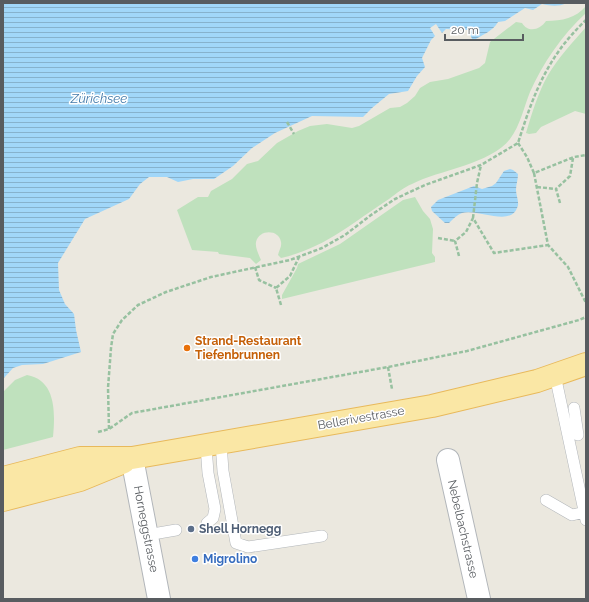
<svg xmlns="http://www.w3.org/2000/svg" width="589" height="602" font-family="Raleway,sans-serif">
<defs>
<pattern id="water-rules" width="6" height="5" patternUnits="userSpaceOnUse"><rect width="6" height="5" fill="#a1d7f9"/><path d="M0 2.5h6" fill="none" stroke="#86b2cd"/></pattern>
</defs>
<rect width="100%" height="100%" fill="#ebe8df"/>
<path fill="#bfe1bd" d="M586 6V13C562 35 543 63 530 92 524 107 520 126 510 139 491 164 439 170 412 184 404 187 396 194 389 199 352 223 325 248 281 258L278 255C279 250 282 247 281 242 279 229 259 229 256 242 255 248 259 255 261 260L256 264 250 258 219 254 218 252 192 250 177 210 198 197H208L211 191 232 179 247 164 258 161 277 143 298 131 310 126 327 124 352 128 359 126 390 108 400 107 407 103 415 96 420 88 430 82 448 79 479 68 485 63 490 42 516 22 522 23C528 33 540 30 546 21 562 21 576 18 586 6Z
M586 27V114L575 111 541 127 536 133 529 134 526 133C532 113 538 93 548 75 558 58 573 42 586 27Z
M415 197 423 211 430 219 433 229 432 253 435 257V262L282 299V295L297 268 298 264 340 244 403 200Z
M27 375C57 380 55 415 53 437L3 450V392L15 380Z"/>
<path fill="url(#water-rules)" d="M3 3H567C558 7 551 6 542 4L533 10 525 8 505 21 498 22C492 32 483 34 473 41L468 30 446 29 442 33 436 24 430 28 435 36 431 40 422 58 425 67 417 76 408 91 389 94 372 108 363 117 312 116 275 133 252 148 233 166 214 179H193L178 182 167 177H149L140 184 129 199 85 219 58 263 59 290 65 304 74 314 76 330 81 352 43 364 22 365 13 368 3 379Z
M510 169 513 170 518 174C518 180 516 184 516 190 516 196 520 203 517 208 510 227 477 208 462 213 457 215 453 219 449 223H445L432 211 431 207 438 200 474 186 482 189 492 186 496 183 504 171Z"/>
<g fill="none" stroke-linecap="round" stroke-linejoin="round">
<g stroke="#b2b6ba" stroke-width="12">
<path id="lane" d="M555 375 586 520
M574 408 578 435
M221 443 223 471 236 543 248 547 322 536
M206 446 208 473 215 509 213 518 207 523
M546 500 572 515 585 512
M147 535 176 530"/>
</g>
<g stroke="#b2b6ba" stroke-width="24">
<path id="street" d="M132 458 159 599
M448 460 479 599"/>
</g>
<g stroke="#e8b95b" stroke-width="24">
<path id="primary" d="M3 478 80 458H132L432 406 537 381 586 364
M3 500 80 480 124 462"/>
</g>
<path stroke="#97c1a0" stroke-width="2.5" stroke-dasharray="4 2" stroke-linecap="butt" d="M287 122 294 134
M518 143 527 157 534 173 574 157 586 155
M534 173 548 245 568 267 586 303
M537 187 556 189
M560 203 556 189 570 176 573 158
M473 218 477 183 481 165
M438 238 455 241
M459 256 455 241 466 232 473 218 494 253 548 245
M255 267 259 280 276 288
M281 305 276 288 290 276 299 257
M388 367 392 389
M109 429 108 388 111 348 113 334 122 320 138 305 166 292 211 277 290 260 322 248 345 235 371 215 395 199 425 185 481 165 518 143C534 93 547 57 586 20
M98 432 109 429 132 413 388 367 467 351 579 320 586 317"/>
<use href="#lane" stroke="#fff" stroke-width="11"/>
<use href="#street" stroke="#fff" stroke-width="22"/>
<use href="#primary" stroke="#fae7a5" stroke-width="22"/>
</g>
<circle fill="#e8710a" stroke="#fff" stroke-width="1.5" cx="187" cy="348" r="4"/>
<circle fill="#5c6f8a" stroke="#fff" stroke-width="1.5" cx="191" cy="529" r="4"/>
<circle fill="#3f7fe0" stroke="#fff" stroke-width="1.5" cx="195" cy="559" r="4"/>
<g text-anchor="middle" stroke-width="3" stroke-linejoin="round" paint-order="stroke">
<g font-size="12" font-weight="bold" fill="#c56008" stroke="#fff" text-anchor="start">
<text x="195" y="345">Strand-Restaurant<tspan x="195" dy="14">Tiefenbrunnen</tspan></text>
</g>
<g font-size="12" fill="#585c60" stroke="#fff">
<text transform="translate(361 418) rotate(-10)" y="4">Bellerivestrasse</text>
<text transform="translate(146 529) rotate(79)" y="4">Horneggstrasse</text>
<text transform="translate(463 529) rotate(77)" y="4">Nebelbachstrasse</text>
</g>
<g font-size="12" font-weight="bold" fill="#4e5e75" stroke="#fff" text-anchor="start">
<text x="199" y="533">Shell Hornegg</text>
</g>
<g font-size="12" font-weight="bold" fill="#366cbe" stroke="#fff" text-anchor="start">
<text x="203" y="563">Migrolino</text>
</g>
<g font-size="13" font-style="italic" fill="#4179a9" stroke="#fff">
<text x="99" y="103">Zürichsee</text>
</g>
</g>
<rect width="589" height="602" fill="none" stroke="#585c60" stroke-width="8"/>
<path d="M445 34v6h78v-6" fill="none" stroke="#585c60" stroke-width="2"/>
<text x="451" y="34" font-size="12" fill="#585c60" stroke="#ffffff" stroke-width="3" paint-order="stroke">20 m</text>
</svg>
